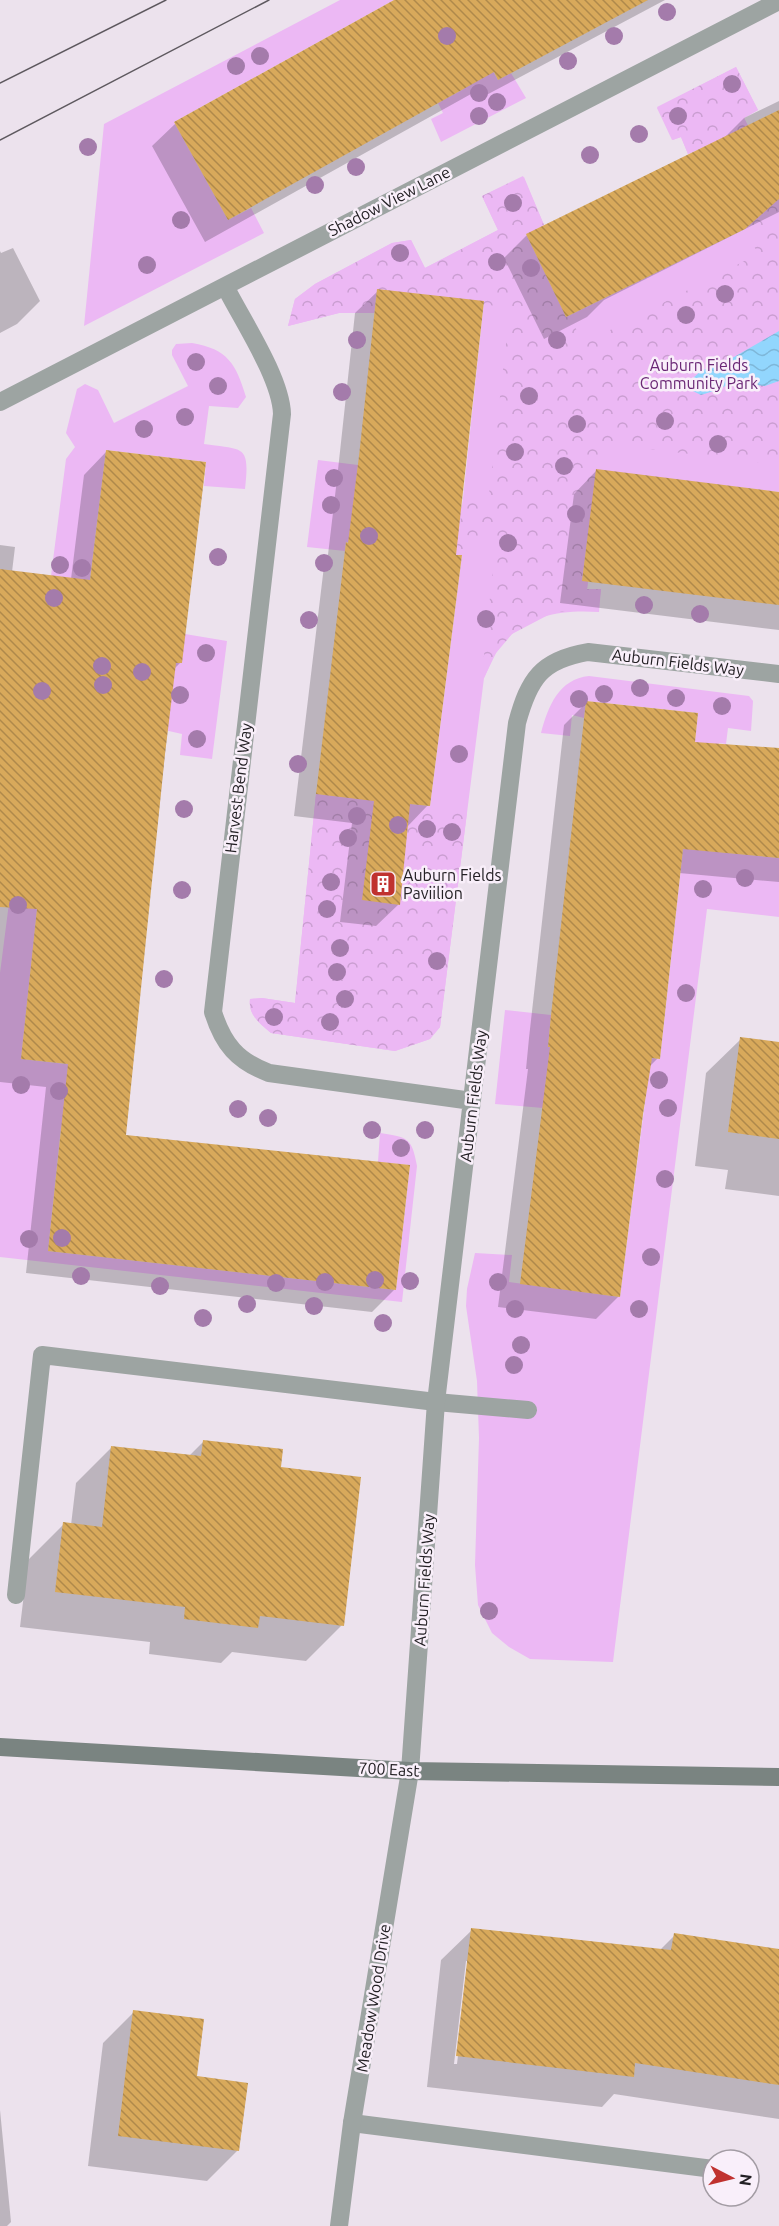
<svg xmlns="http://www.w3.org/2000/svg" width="779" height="2226" font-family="Ubuntu,sans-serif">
<defs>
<pattern id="park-crowns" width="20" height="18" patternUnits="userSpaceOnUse" patternTransform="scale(1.5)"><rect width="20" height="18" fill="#ecb8f4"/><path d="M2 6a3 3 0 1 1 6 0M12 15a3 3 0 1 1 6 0" fill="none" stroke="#ca9ed1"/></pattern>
<pattern id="water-waves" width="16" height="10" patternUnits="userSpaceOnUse" patternTransform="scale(1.5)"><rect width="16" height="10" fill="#92d6fd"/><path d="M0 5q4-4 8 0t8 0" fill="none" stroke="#7eb7d9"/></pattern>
<pattern id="building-back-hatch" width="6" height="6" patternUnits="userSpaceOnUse" patternTransform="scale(1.5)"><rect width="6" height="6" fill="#d8a95b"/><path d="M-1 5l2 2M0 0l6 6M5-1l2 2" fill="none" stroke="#af894b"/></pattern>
</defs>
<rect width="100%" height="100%" fill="#ece2ed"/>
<path fill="#ecb8f4" d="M340 0H394L174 122 228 220 251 208 264 233 84 326 104 124Z
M488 62 498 80 511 73 526 98 441 142 431 119 443 113 438 103 462 90Z
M736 67 758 110 744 118 779 189V492L596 470 582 580 588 581 587 589H601L599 612C559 609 519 616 496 653 491 660 488 670 484 678L440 1027 430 1039 395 1051 271 1033C260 1024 248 1015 250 999L262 998 295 1003 316 794 430 806 462 555 346 542 345 551 307 547 318 460 358 465 355 495 462 507 484 301 377 290 374 313H339L288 326 295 299 315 284 392 243 411 240 425 268 498 230 482 196 524 177 544 225 526 234 566 317 745 229 747 227 708 145 688 154 681 137 672 140 657 108Z
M192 343C228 349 236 364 246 397L238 408 209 406 204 444C244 450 250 444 245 489L204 486 206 462 106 450 81 651 181 663 185 634 227 641 212 759 180 755 182 734 59 706 21 1059 120 1070 61 1127 48 1251 396 1290 410 1165 378 1162 380 1133C408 1137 412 1138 417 1166L402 1302 0 1257V973L66 459 75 447 66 433 77 389 85 384 98 390 114 423 188 386 172 355V350L176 344Z
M589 676 749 696 753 701 751 731 728 728 726 744 719 743 709 851 779 858V917L707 909 613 1662 530 1659 509 1647 492 1633 478 1605 475 1565 479 1438 477 1381 466 1306 467 1289 475 1253 512 1255 509 1282 620 1297 646 1094 552 1083 543 1108 495 1104 505 1010 551 1015 548 1047 660 1059 698 713 586 701 584 718 572 715 570 736 541 733C548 706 559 679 589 676Z"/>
<path fill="url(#park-crowns)" d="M736 67 758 110 744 118 779 185V465L601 443 582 580 588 581 587 589H601L598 611 574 610 552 613 512 634 496 653 484 678 482 675 496 539 466 535 462 555H456L463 500 488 503 510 308 377 289 374 313H339L288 326 295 299 315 284 392 243 411 240 425 268 498 230 482 196 523 176 544 225 526 235 566 317 570 316 583 344 758 254 745 229 747 227 708 145 688 154 681 137 673 140 657 107Z
M316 794 467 812 440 1027 430 1039 395 1051 271 1033C260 1024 248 1015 250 999L262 998 295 1003Z"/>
<path fill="url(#water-waves)" d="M779 331V381L765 386 732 382 720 389 701 395 691 390 690 384 693 378 701 371 734 357Z"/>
<path fill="#0003" fill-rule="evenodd" d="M397 0H665L475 101 471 94 205 242 152 146 175 124Z
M779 101V212L604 300 587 317 544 339 504 258 527 235 724 138 744 118Z
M13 248 40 301 17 324 0 333V251L1 253Z
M378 291 428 805 407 827 399 904 376 926 340 922 352 823 294 816 324 566 327 563 337 479 355 313Z
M106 452 180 663 174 669 124 1136 395 1289 372 1312 26 1273 46 1087 0 1082V545L15 547 12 572 71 579 84 475Z
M596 471 779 493V630L560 603 574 494Z
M587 702 693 743 779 751V882L679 873 658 1058 649 1067 619 1296 596 1319 498 1307 528 1069H526L529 1038 564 725Z
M741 1039 779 1044V1196L725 1189 728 1170 695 1166 706 1073Z
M204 1441 342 1625 306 1661 232 1652 221 1663 149 1654 150 1642 20 1627 28 1560 64 1524 71 1525 76 1483 112 1447 189 1456Z
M472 1930 659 1951 675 1935 779 1950V2119L614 2094 602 2107 427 2087 441 1960ZM466 1961H469L457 2064H454Z
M134 2012 195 2077 238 2150 207 2181 88 2166 103 2043Z
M0 2110 11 2222 7 2226H0Z"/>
<path fill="url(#building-back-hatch)" d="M394 0H648L498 80 494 72 228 220 174 122Z
M779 110V199L745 229 566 317 526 234Z
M377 289 484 301 456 555H462L430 806 410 804 400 905 362 900 374 801 316 794 346 542 348 543 359 456Z
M106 450 206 462 182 663H176L165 754 126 1135 410 1165 396 1290 48 1251 68 1064 21 1059 37 909 0 907V569L90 580Z
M596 469 779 492V605L582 581Z
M586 701 698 713 695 742 779 748V858L683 849 660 1059 652 1058 643 1114 620 1297 520 1284 550 1047H548L551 1015Z
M740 1037 779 1042V1139L728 1132Z
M203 1440 283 1449 281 1467 361 1477 344 1626 260 1616 258 1628 184 1619 185 1607 55 1592 63 1522 102 1527 111 1446 201 1456Z
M471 1928 671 1950 674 1933 779 1949V2085L635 2063 634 2077 456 2056Z
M133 2010 204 2019 197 2076 248 2083 239 2151 118 2136Z"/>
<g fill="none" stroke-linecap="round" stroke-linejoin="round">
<path stroke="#9da4a2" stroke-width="18" d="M16 1595 42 1355 436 1402 528 1410
M352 2123 713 2169"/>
<path stroke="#9da4a2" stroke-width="18" d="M225 286C242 320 281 378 282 414L213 1012C223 1044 237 1061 269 1073L472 1101
M0 402 779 1
M339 2226 352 2123 410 1771 436 1402 517 723C529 679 541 660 588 652L779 674"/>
<path stroke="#7a8481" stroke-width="18" d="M0 1747 410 1771 779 1777"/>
<path stroke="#5e595f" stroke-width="1.5" d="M0 83 166 0
M0 140 269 0"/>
</g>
<g fill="#a47bab">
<circle cx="667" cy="12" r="9"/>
<circle cx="447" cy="36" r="9"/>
<circle cx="614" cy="36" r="9"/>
<circle cx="260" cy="56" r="9"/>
<circle cx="568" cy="61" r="9"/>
<circle cx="236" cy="66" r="9"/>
<circle cx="732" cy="84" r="9"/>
<circle cx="479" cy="93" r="9"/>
<circle cx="497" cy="102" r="9"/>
<circle cx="479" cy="116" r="9"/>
<circle cx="678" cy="116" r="9"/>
<circle cx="639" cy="134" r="9"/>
<circle cx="88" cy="147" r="9"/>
<circle cx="590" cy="155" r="9"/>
<circle cx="356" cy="167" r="9"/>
<circle cx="315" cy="185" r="9"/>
<circle cx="513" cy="203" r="9"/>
<circle cx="181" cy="220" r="9"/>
<circle cx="400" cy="253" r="9"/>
<circle cx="497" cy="262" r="9"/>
<circle cx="147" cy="265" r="9"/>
<circle cx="531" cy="268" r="9"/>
<circle cx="725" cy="294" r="9"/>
<circle cx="686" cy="315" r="9"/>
<circle cx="357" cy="340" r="9"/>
<circle cx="557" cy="340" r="9"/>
<circle cx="196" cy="362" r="9"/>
<circle cx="218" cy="386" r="9"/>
<circle cx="342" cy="392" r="9"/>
<circle cx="529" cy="396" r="9"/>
<circle cx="185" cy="417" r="9"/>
<circle cx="665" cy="421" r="9"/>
<circle cx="577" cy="424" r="9"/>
<circle cx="144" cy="429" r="9"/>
<circle cx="718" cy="444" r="9"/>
<circle cx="515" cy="452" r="9"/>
<circle cx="564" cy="466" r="9"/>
<circle cx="334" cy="478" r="9"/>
<circle cx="331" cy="505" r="9"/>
<circle cx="576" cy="514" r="9"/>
<circle cx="369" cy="536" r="9"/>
<circle cx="508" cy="543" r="9"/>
<circle cx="218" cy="557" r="9"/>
<circle cx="324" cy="563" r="9"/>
<circle cx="60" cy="565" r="9"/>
<circle cx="82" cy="568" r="9"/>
<circle cx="54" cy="598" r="9"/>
<circle cx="644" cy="605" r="9"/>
<circle cx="700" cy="614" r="9"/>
<circle cx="486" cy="619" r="9"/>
<circle cx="309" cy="620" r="9"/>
<circle cx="206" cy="653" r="9"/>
<circle cx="102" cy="666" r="9"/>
<circle cx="142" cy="672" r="9"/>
<circle cx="103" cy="685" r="9"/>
<circle cx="640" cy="688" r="9"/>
<circle cx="42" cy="691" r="9"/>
<circle cx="604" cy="694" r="9"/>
<circle cx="180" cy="695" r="9"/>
<circle cx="676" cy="698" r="9"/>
<circle cx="579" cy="699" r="9"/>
<circle cx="722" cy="706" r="9"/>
<circle cx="197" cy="739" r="9"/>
<circle cx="459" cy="754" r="9"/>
<circle cx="298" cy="764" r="9"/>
<circle cx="184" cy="809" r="9"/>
<circle cx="357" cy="816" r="9"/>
<circle cx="398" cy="825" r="9"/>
<circle cx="427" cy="829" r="9"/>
<circle cx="452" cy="832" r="9"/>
<circle cx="348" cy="838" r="9"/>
<circle cx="745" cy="878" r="9"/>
<circle cx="331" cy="882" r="9"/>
<circle cx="703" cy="889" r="9"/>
<circle cx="182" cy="890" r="9"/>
<circle cx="18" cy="905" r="9"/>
<circle cx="327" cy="909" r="9"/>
<circle cx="340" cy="948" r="9"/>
<circle cx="437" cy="961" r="9"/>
<circle cx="337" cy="972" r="9"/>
<circle cx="164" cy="979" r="9"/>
<circle cx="686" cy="993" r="9"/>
<circle cx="345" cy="999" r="9"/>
<circle cx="274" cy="1017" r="9"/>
<circle cx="330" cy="1022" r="9"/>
<circle cx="659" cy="1080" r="9"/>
<circle cx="21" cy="1085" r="9"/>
<circle cx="59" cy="1091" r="9"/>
<circle cx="668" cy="1108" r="9"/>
<circle cx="238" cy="1109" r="9"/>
<circle cx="268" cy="1118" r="9"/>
<circle cx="372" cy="1130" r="9"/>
<circle cx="425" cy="1130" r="9"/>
<circle cx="401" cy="1148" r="9"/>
<circle cx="665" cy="1179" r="9"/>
<circle cx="62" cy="1238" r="9"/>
<circle cx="29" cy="1239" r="9"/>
<circle cx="651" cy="1257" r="9"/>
<circle cx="81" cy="1276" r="9"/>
<circle cx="375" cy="1280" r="9"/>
<circle cx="410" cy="1281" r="9"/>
<circle cx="325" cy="1282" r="9"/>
<circle cx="498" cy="1282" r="9"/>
<circle cx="276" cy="1283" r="9"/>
<circle cx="160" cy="1286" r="9"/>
<circle cx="247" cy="1304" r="9"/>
<circle cx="314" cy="1306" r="9"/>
<circle cx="515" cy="1309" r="9"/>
<circle cx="639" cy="1309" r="9"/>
<circle cx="203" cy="1318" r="9"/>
<circle cx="383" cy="1323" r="9"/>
<circle cx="521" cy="1345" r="9"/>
<circle cx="514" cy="1365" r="9"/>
<circle cx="489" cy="1611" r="9"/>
</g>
<defs>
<g id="building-square" transform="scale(1.35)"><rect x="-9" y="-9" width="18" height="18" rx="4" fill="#c0322f" stroke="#f9effa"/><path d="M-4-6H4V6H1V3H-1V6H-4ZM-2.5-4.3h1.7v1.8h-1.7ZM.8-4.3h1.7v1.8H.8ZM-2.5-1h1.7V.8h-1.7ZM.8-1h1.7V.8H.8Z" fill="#fff"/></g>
</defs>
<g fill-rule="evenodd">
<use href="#building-square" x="383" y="884"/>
</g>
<g text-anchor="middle" stroke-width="5" stroke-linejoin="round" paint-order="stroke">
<g font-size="16" fill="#232024" stroke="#f9effa">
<text transform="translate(389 201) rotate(-27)" y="6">Shadow View Lane</text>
<text transform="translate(678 662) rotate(7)" y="6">Auburn Fields Way</text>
<text transform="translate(238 788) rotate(-83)" y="6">Harvest Bend Way</text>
<text transform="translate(473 1096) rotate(-83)" y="6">Auburn Fields Way</text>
<text transform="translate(424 1580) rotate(-86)" y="6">Auburn Fields Way</text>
<text transform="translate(389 1769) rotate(3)" y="6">700 East</text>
<text transform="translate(373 1998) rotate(-81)" y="6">Meadow Wood Drive</text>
</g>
<g font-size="16" fill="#6a2775" stroke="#f9effa">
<text x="699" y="371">Auburn Fields<tspan x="699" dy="18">Community Park</tspan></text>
</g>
<g font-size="16" fill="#232024" stroke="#f9effa" text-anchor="start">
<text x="403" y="881">Auburn Fields<tspan x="403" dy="18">Paviilion</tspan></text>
</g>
</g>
<g transform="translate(731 2178) rotate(97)"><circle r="28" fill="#f9effa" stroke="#a39ca4" stroke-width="1.5"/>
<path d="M0-4.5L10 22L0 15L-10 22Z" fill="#c0322f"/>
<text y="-9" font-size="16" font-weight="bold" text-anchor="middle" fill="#232024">N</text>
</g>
</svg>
